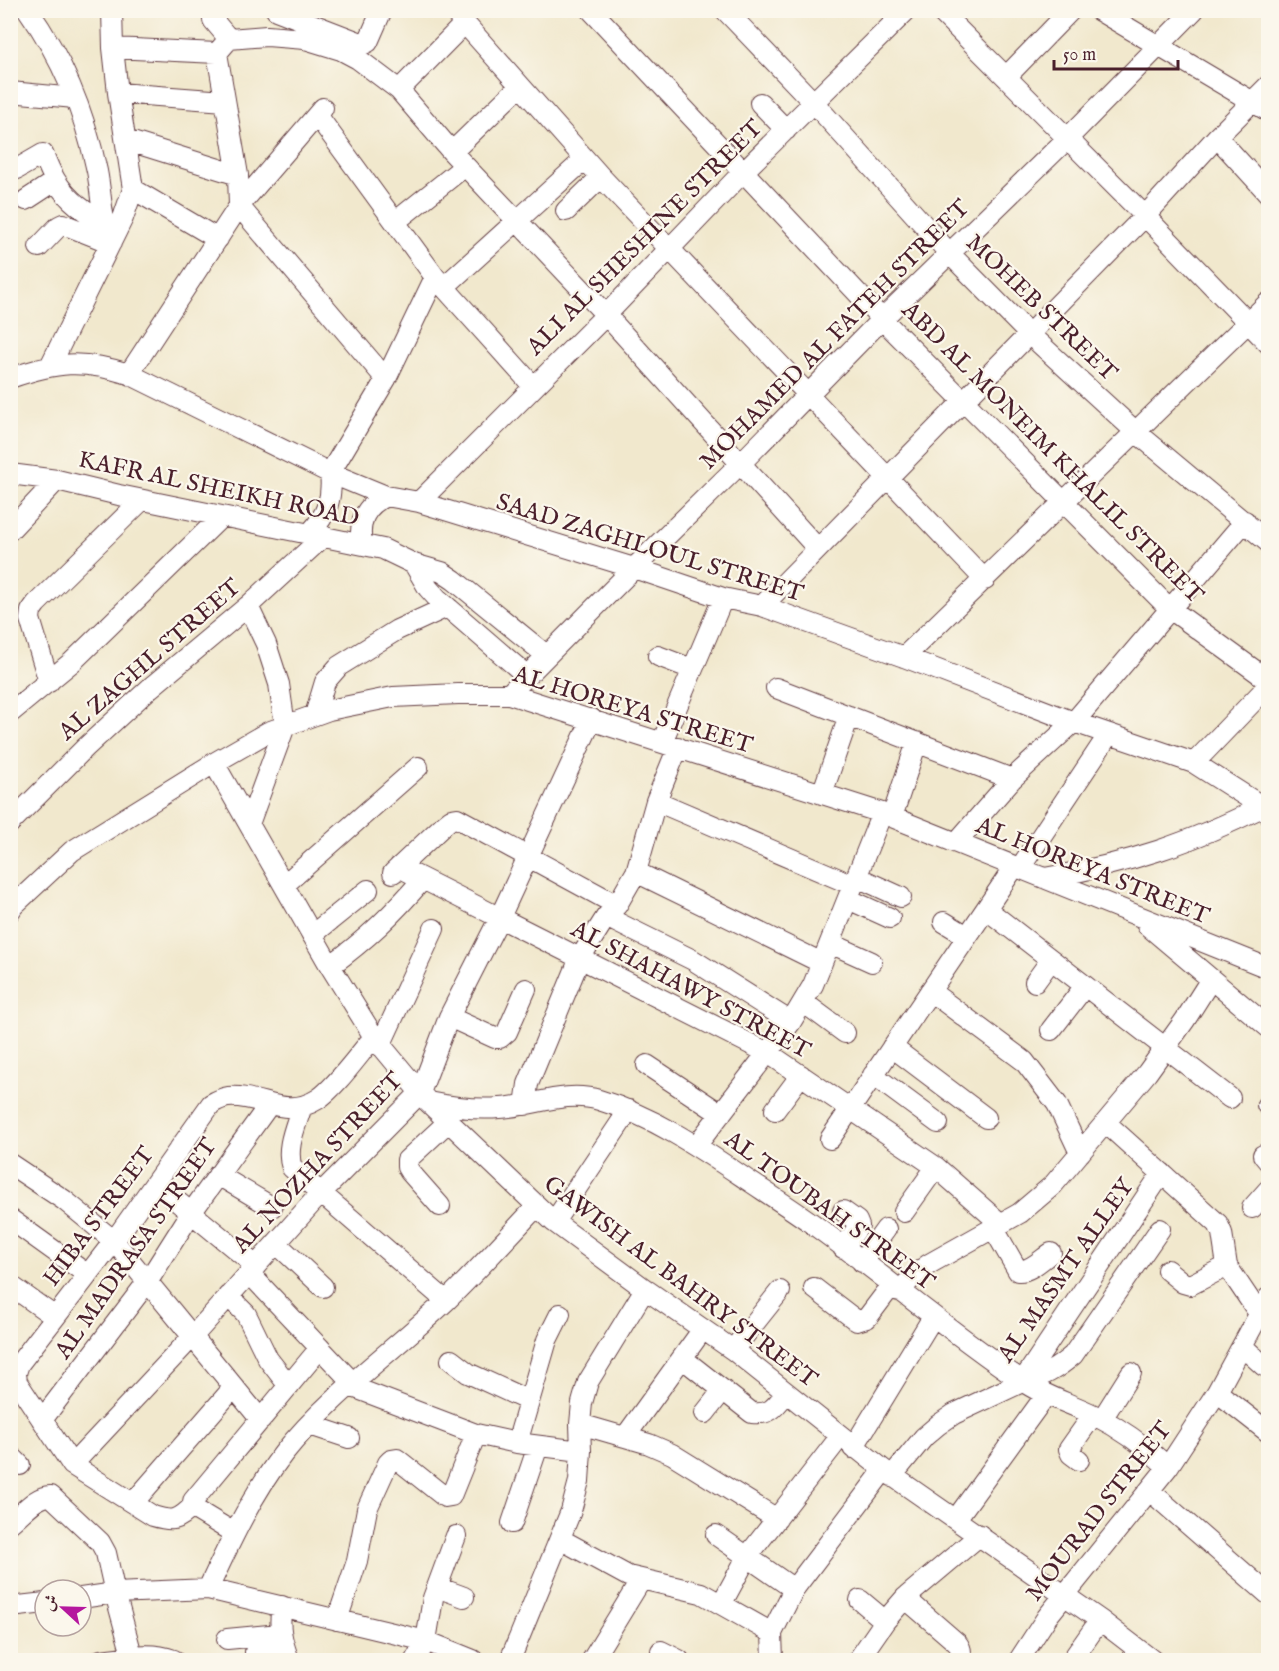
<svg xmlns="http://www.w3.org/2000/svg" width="1279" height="1671" font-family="'IM FELL English',Amiri,serif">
<rect width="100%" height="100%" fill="#fbf7ec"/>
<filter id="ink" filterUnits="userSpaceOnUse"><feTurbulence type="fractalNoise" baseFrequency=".0167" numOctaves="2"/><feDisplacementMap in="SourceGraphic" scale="12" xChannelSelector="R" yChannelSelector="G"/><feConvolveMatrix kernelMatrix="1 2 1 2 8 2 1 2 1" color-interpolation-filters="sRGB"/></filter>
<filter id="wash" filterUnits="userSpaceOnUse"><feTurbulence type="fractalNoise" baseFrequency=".008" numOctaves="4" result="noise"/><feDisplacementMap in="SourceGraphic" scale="24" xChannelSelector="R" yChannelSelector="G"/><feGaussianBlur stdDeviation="1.35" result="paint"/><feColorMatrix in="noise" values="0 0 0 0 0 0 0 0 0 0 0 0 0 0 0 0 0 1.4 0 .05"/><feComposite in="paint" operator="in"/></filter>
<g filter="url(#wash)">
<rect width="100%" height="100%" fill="#f1e8cd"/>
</g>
<g filter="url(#ink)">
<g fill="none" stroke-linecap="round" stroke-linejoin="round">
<g stroke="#633d43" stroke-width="22">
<path id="minor" d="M28 10C62 58 85 114 97 171 102 196 101 220 111 243
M276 10 364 44 368 42 382 10
M453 10 601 177 985 580
M591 10 882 319 1169 608 1268 680
M725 10 814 103 950 254 1028 333 1136 432 1268 542
M939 10 1145 216 1268 343
M1098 10 1268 111
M229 39 267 36 305 39 341 50 358 59 399 90 452 152 606 315 818 549
M113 48 217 53
M1006 77 1071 10
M399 90 464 24 465 11
M10 92 75 98
M118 93 225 101
M760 103 786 130
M323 108 239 206 386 379
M317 115 435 277 533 386
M1217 137 1268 193
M126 140 238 175
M452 152 520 86
M17 169 43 154C46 160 48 166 51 172 62 195 80 210 103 222
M133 189 218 239
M26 200 55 181
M566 211 601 177
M395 222 465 166
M39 247 59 226 63 224 111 243
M444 287 585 159
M50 366 123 218 133 189 118 93 113 48 112 10
M129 374 239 206 238 175 217 53 229 39 213 20V10
M10 378C57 362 81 359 129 374L330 473 386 496 419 502 634 568 723 598 762 606 904 657 1074 722 1194 763 1263 807 1268 813
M10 474 57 480 119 495 383 549 414 564 442 572 454 580 546 655
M419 502 606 315 744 171 907 10
M10 530 57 480
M310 533C327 515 333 498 330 473L386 379 435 277
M362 544C358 521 365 506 386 496
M414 564 428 588 437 598 526 675
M248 606 266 644 279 684 285 726 249 824
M762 606 1145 216 1217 137 1268 86
M658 656 692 669
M904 657 1268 303
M49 682 30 619 31 611 36 604 142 500
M776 688 1012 779
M509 694 634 568 740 464 882 319 1067 139 1194 10
M10 713 72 662 222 516
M315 715 325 682 339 666 397 630 447 607
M662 742 723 598
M214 763 330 966 374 1037 428 1102 554 1222 645 1289 733 1350 884 1470 1100 1620 1152 1660
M1194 763 1268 686
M822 794 849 716
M656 801 853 885
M892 817 917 742
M10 823 85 748 150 688 248 606 324 536
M956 843 1012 779 1074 722 1245 521
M399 867 768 1053 936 1167 1001 1224
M1020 868 1109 734
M636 872 822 963
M393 873 446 823 451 819 457 818 617 905
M857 877 901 897
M1044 878C1129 864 1191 843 1268 804
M284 885 418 767
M848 899 890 918
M986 909 1230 1098
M10 911 13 906 72 851 214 763 268 732 329 710 393 697 458 694H509L882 813 1268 968
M606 917 693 960 791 1022
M944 922 967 936
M1147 925 1268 1027
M312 935 368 890
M830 943 872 962
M330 966C367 939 393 914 423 879
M1035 982 1051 960
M930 991 1024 1061 1057 1104 1080 1153
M803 1002 845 1033
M449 1017 495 1038H500L507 1032 526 989
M1051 1030 1085 986
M380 1046 434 929
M892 1047 986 1118
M647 1065 721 1114
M873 1075 938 1123
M428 1102C452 1107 476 1110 500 1108 533 1106 566 1090 599 1100 653 1116 700 1148 746 1179 767 1193 789 1207 810 1222 881 1273 948 1331 1021 1380 1043 1396 1070 1403 1094 1415 1122 1429 1145 1446 1168 1467
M525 1105 528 1084 580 958 606 917 617 905 636 872 656 801 678 747
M1267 1105 1268 1106
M302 1106C296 1126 285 1148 292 1168L446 1301
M775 1110 801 1075
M1106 1123 1218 1224 1222 1233 1227 1266 1260 1315
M830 1139 1015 866
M696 1146 791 1022 813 985 882 813
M1263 1155 1268 1161
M10 1164 64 1200 114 1241 261 1420
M218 1175 272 1207
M156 1184 256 1266
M440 1206 410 1172 407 1167V1160L448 1122
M1252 1208 1268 1190
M843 1211 857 1221 859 1226 843 1248
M904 1212 936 1167
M10 1219 88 1275
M554 1222 629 1110
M994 1229 1018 1271C1030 1272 1042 1259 1051 1253
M276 1243 323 1287
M862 1262 886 1229
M1167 1270 1183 1283 1190 1285 1227 1266
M249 1273 354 1384
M10 1285 55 1317
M814 1288 857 1321 867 1318 892 1285
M899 1291 916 1274 929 1264 1020 1213 1053 1185 1147 1073 1185 1020 1211 979
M228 1296 246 1314 268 1359 289 1386
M1243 1347 1264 1366
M733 1350 780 1291
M682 1358 752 1413C771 1415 775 1407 786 1393
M451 1360 468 1373 529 1401
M1022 1382C1043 1377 1057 1369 1073 1355L1160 1229
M350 1386 476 1434 517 1443 581 1451
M1217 1392 1268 1432
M705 1413 723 1390
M1102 1419 1131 1373
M42 1420 148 1281 191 1213 269 1105
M580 1424 649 1444 672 1454 777 1519
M310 1425 349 1438
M625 1437 703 1329
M517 1443 547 1340 560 1314
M853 1448 933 1317
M10 1455 20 1465
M1079 1460 1071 1454 1069 1449 1093 1415
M72 1465 193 1336 321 1193 420 1093 449 1017 500 917 592 719
M892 1476 924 1437 938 1425 954 1414 1022 1382 1162 1173
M1150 1491 1268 1594
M133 1503 234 1387
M193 1506C178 1521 173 1522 153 1516L72 1465 17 1382 16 1373 19 1364 114 1241 211 1104C216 1101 222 1098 228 1097 260 1094 285 1120 318 1099 336 1087 359 1054 374 1037
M956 1519 1046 1395
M10 1523C22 1514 36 1495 51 1496L100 1542 106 1553 115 1593 132 1655
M512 1523 538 1446
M234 1533 196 1510 193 1506V1501L320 1348
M716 1535 794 1589
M560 1539 628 1576 701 1593 772 1633
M437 1587 464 1597
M208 1589C230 1542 251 1496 283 1454 329 1396 392 1352 446 1301 477 1271 507 1238 537 1206
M81 1598 115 1593 208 1589 426 1641 473 1660
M905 1598 957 1643C962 1649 962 1654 958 1660
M860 1600 885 1621
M722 1603 747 1557 840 1437
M282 1606C278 1626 282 1641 289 1660
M10 1607 45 1603
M337 1620 357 1561 367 1509 388 1463 391 1460 397 1459 441 1494 445 1497 451 1496 476 1434
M227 1639 280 1634
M661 1651 679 1660
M255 1652 284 1647
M101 1660C127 1657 149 1651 174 1660
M415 1660 426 1641 433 1598 456 1536
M510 1660 571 1511 579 1481 581 1451 580 1424 582 1403 588 1382 645 1289
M592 1660 641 1580
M773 1660 772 1633 794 1589 884 1470
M858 1660 885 1621 905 1598 980 1535
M1019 1660 1047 1617 1168 1467 1217 1392 1268 1298
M1072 1660 1100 1620"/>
</g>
<use href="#minor" stroke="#fff" stroke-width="20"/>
</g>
</g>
<g text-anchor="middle" stroke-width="4.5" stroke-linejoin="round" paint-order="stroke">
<g font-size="24" fill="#4a1f2b" stroke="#fbf7ec">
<text transform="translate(644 237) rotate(-45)" y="8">ALI AL SHESHINE STREET</text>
<text transform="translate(1042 307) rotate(44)" y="8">MOHEB STREET</text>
<text transform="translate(834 334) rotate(-45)" y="8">MOHAMED AL FATEH STREET</text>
<text transform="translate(1053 452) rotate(45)" y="8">ABD AL MONEIM KHALIL STREET</text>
<text transform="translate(219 488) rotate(12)" y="8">KAFR AL SHEIKH ROAD</text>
<text transform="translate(650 547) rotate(17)" y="8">SAAD ZAGHLOUL STREET</text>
<text transform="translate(149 659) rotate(-41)" y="8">AL ZAGHL STREET</text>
<text transform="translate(633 709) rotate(17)" y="8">AL HOREYA STREET</text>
<text transform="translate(1093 870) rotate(22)" y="8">AL HOREYA STREET</text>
<text transform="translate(691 989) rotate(28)" y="8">AL SHAHAWY STREET</text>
<text transform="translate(317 1162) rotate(-47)" y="8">AL NOZHA STREET</text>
<text transform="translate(830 1210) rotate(36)" y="8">AL TOUBAH STREET</text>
<text transform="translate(98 1216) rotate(-53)" y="8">HIBA STREET</text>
<text transform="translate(135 1248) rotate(-55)" y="8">AL MADRASA STREET</text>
<text transform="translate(1065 1270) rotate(-55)" y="8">AL MASMT ALLEY</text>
<text transform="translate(681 1281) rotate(37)" y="8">GAWISH AL BAHRY STREET</text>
<text transform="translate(1098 1511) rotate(-52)" y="8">MOURAD STREET</text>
</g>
</g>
<rect width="1279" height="1671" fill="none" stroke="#fbf7ec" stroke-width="36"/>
<g transform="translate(63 1608) rotate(292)"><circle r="28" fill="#fbf7ec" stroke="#b4a19f" stroke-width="1.5"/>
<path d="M0-4.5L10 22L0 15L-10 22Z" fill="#b5179e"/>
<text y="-9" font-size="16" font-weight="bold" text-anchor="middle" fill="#4a1f2b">ش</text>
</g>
<path d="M1054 60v9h124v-9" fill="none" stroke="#4a1f2b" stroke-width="3"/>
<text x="1063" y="60" font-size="18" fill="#4a1f2b" stroke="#fbf7ec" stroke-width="4.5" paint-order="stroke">50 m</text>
</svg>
